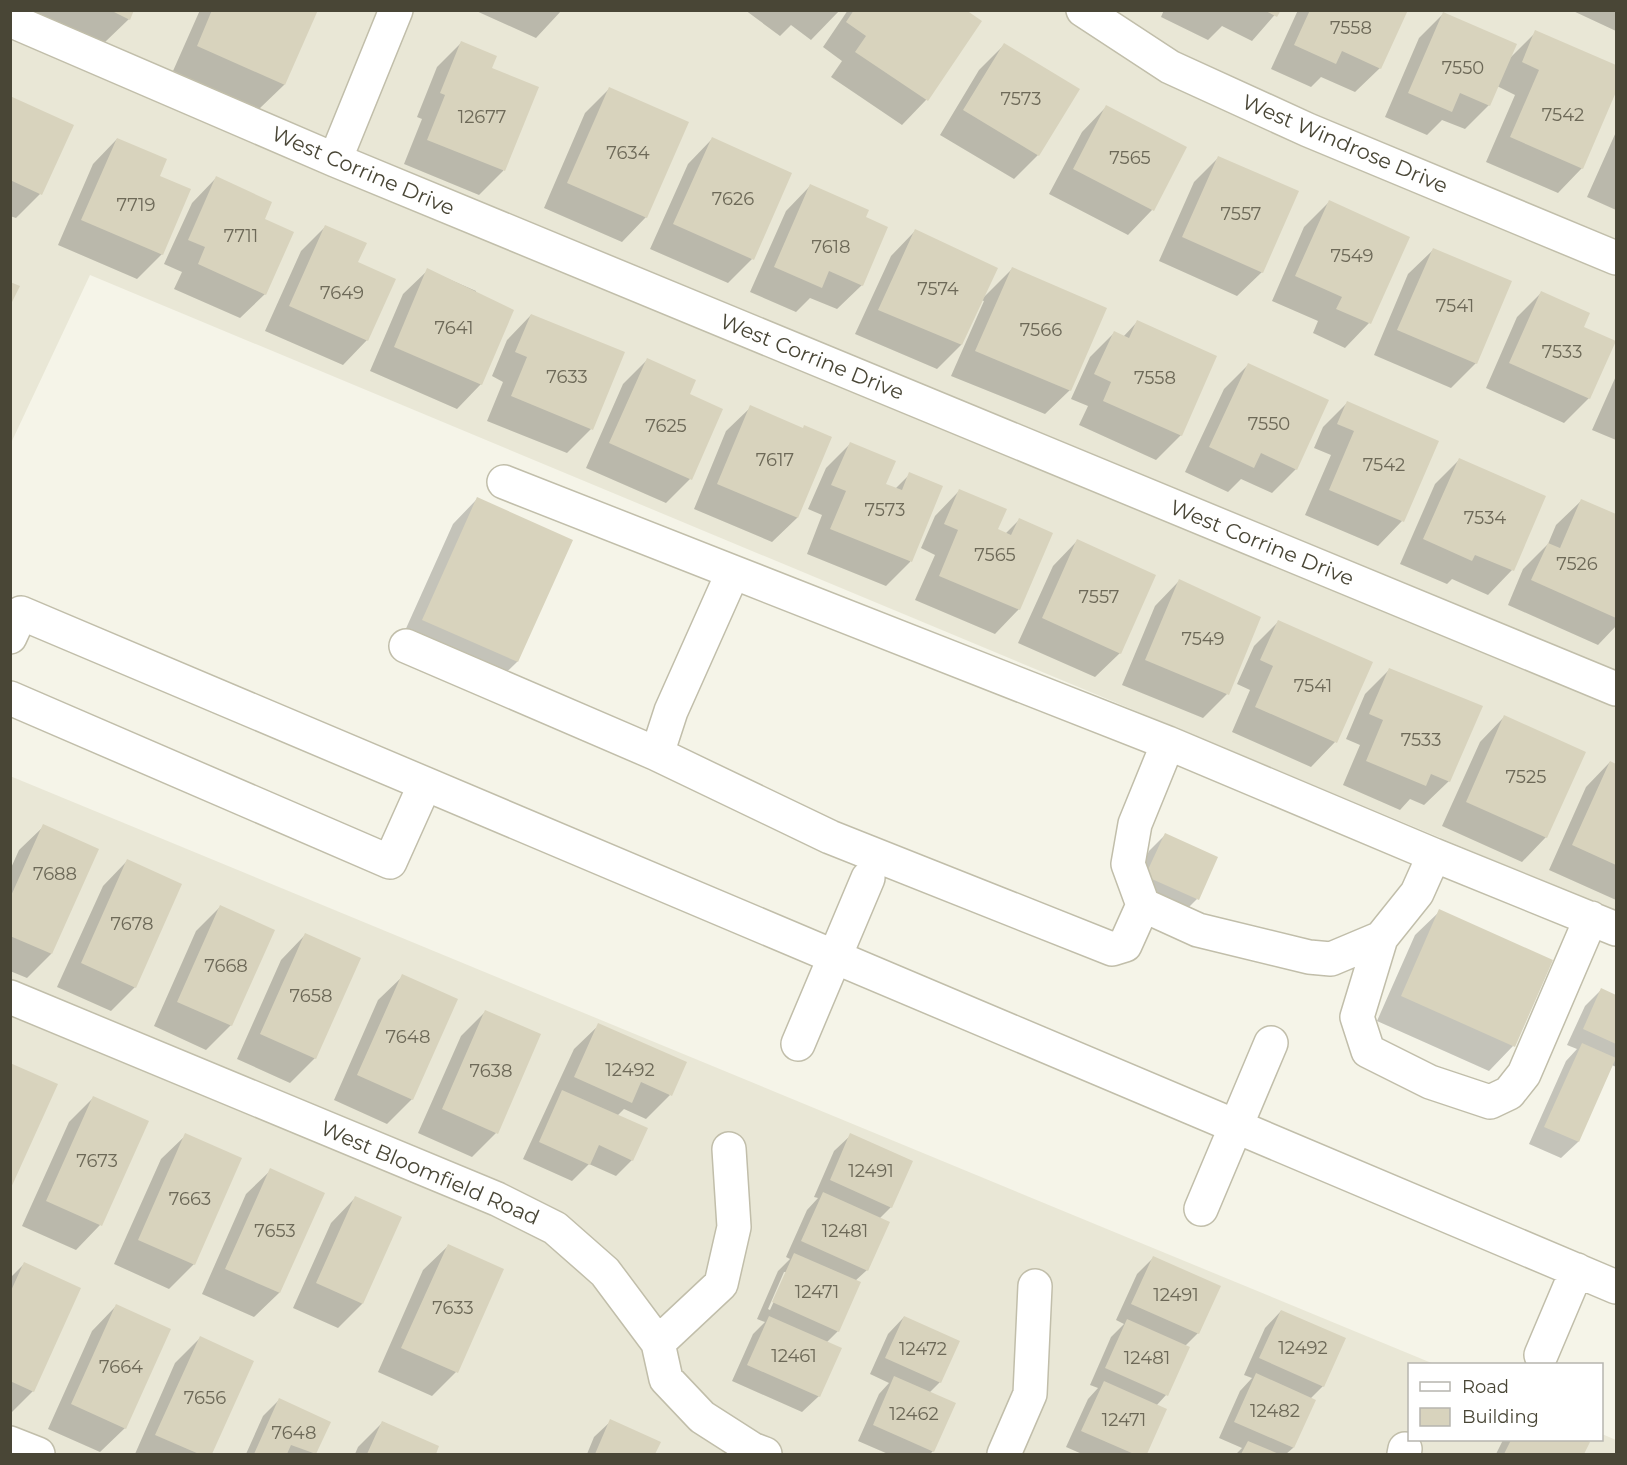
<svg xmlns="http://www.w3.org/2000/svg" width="1627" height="1465" font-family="Montserrat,sans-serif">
<rect width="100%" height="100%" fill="#f5f4e8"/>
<path fill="#e9e7d6" d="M11 11H1616V911L90 275 11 443Z
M10 776 1434 1364H1410V1440H1602V1434L1616 1440V1454H11Z"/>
<path fill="#0003" fill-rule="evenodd" d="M133 10 129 19 104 43 33 11Z
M200 10H316L284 85 259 109 173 71Z
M474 10H562L536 38Z
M745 10H840L811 40 791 25 780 36Z
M848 10H963L980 21 926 100 902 125 831 77 842 61 823 47Z
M1164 10H1279L1252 41 1222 26 1208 40 1161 17Z
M1298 10H1406L1380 68 1355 92 1321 77 1311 87 1271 69Z
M1571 10H1616V31Z
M1443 14 1509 59 1536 32 1616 67V88L1582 168 1558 193 1486 162 1515 95 1497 86 1489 105 1465 129 1442 120 1427 135 1385 117 1419 38Z
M462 42 490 69 537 88 503 171 479 195 404 164 422 119 417 117 437 67Z
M1004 45 1038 155 1014 179 940 135 979 70Z
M609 89 646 217 622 242 544 208 585 113Z
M10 98 40 194 16 218 10 216Z
M1106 107 1185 148 1152 210 1128 235 1049 194 1082 132Z
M1616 132V210L1587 197Z
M117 139 158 177 162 254 137 279 58 245 93 164Z
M712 139 752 259 728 283 650 249 688 164Z
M1219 157 1262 272 1237 296 1159 261 1194 182Z
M216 178 263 220 265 294 240 318 174 289 182 272 164 264 192 203Z
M810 186 864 218 862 285 837 309 810 298 796 312 750 292 786 211Z
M1329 202 1369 323 1345 348 1313 333 1318 321 1272 301 1304 227Z
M325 227 356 263 367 340 343 365 265 331 301 251Z
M915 231 983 298 1012 269 1070 390 1045 414 951 376 984 301 981 300 961 345 937 369 855 334 891 256Z
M1433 250 1476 363 1451 388 1374 355 1408 274Z
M428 270 476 291 481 384 457 409 370 371 403 294Z
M1541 293 1582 328 1589 398 1564 423 1486 388 1517 317Z
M531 315 591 429 567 453 487 421 503 382 492 376 507 340Z
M1137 322 1181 435 1156 460 1079 425 1088 406 1071 399 1090 357 1114 333 1123 337Z
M648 359 688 395 690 479 666 503 586 468 623 384Z
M1248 365 1296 469 1272 493 1241 479 1228 492 1185 472 1224 389Z
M1616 376V440L1592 430Z
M1347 403 1437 442 1402 521 1378 546 1305 515 1331 455 1314 448 1323 427Z
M751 407 802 429 831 437 797 518 772 542 694 509 726 431Z
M850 444 884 485 895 489 910 474 941 486 910 562 886 586 807 554 822 515 808 509 826 468Z
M1459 460 1544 497 1512 570 1488 595 1452 579 1447 584 1400 564 1435 484Z
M959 491 996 530 1005 534 1019 520V609L995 634 915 600 935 555 921 548 935 516Z
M477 499 571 541 517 662 492 686 399 644 453 524Z
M1581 501 1616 516V626L1598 645 1508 605 1523 569 1548 544 1556 525Z
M1077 541 1120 653 1095 677 1018 643 1053 566Z
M1179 581 1227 694 1203 718 1122 685 1155 606Z
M1278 622 1371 663 1335 742 1311 767 1232 732 1250 690 1237 684 1254 646Z
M1389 670 1449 781 1424 805 1410 799 1400 810 1343 785 1360 745 1346 739 1365 694Z
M1504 717 1546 837 1522 862 1442 826 1480 742Z
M1610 762 1616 765V900L1549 870 1586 787Z
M44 826 51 954 27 978 10 971V870L19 850Z
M1165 835 1197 899 1181 915 1130 893 1149 851Z
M127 861 135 987 111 1011 57 987 103 886Z
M220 907 231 1025 206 1050 154 1026 196 931Z
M1440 911 1513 1046 1489 1071 1377 1021 1415 935Z
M305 935 315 1058 290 1083 237 1059 281 960Z
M403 976 412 1099 387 1124 334 1100 378 1000Z
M1601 990 1616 997V1067L1612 1065 1578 1142 1561 1158 1529 1144 1566 1061 1577 1049 1567 1045 1585 1006Z
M485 1012 496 1133 472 1157 418 1133 461 1036Z
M599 1025 670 1095 646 1119 624 1109 617 1116 632 1160 616 1176 589 1164 572 1181 523 1159 574 1049Z
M93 1098 100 1225 76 1250 22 1226 69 1122Z
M186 1135 194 1264 169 1289 114 1264 161 1159Z
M851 1135 891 1207 879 1219 867 1270 855 1281 838 1331 826 1343 819 1396 802 1412 732 1381 753 1334 765 1322 757 1319 778 1271 790 1259 786 1257 807 1210 818 1198 814 1197 834 1151ZM784 1272H787L770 1310 768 1309Z
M271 1170 323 1193 279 1293 254 1317 202 1294 246 1194Z
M355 1198 362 1304 338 1328 293 1308 331 1223Z
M448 1246 456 1372 432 1396 378 1372 423 1270Z
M1153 1258 1198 1333 1185 1346 1166 1395 1156 1406 1165 1410 1146 1454H1082L1066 1447 1088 1399 1098 1388 1090 1385 1111 1337 1124 1324 1116 1320 1137 1274Z
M24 1264 33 1391 10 1414V1278Z
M116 1306 125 1428 100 1452 48 1429 92 1331Z
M1281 1311 1323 1386 1310 1399 1293 1448 1286 1454H1236L1242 1448 1219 1438 1240 1391 1252 1378 1244 1375 1265 1328Z
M904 1317 940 1382 929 1393 933 1451 930 1454H888L858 1441 879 1394 889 1383 870 1374 888 1334Z
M200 1338 252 1361 211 1454H135L175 1363Z
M279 1400 329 1422 315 1454H246L263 1416Z
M611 1421 659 1442 653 1454H587L594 1437Z
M383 1422 437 1447 434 1454H355L358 1447Z
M1503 1440H1581L1588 1443 1583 1454H1496Z"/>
<path fill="#d8d3bd" d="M110 10H134L130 20Z
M212 10H318L285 85 197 46Z
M854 10H966L982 21 928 101 855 52 866 36 846 22Z
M1264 10H1281L1277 17Z
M1310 10H1408L1381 69 1342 51 1336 64 1294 45Z
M1443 12 1517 44 1490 106 1460 93 1452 112 1408 93Z
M1535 30 1616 65V92L1583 169 1510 137 1539 70 1522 62Z
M461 41 497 56 492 68 539 87 505 171 427 140 445 95 440 93Z
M1004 43 1080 89 1039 156 963 110Z
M609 87 689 122 647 218 567 183Z
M10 96 74 125 42 195 10 180Z
M1106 105 1187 147 1154 211 1073 169Z
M712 137 792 173 754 260 673 224Z
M117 138 167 159 160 176 191 189 163 255 81 220Z
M1218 156 1299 191 1263 273 1182 237Z
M216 176 272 202 265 219 294 232 266 295 198 264 205 247 188 240Z
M810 184 869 210 866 217 888 227 863 286 829 271 822 288 774 267Z
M1329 200 1410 237 1371 324 1336 309 1342 297 1295 276Z
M325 225 367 243 358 262 396 279 368 341 289 306Z
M915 229 998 268 962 345 878 310Z
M1433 248 1512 281 1477 364 1397 330Z
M1012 267 1107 308 1071 391 975 351Z
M427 268 514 310 482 385 394 347Z
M10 282 20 286 10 306Z
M1541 291 1590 313 1584 327 1616 341 1590 399 1509 363Z
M531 314 625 352 593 430 511 396 527 357 515 352Z
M1137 320 1217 356 1182 436 1103 401 1111 382 1094 374 1114 331 1129 338Z
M647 358 696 380 690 394 723 409 692 480 609 443Z
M1248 363 1329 400 1297 470 1261 453 1254 468 1209 447Z
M1347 401 1439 441 1404 522 1329 490 1354 431 1337 424Z
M750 405 803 428 804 425 832 437 798 518 717 484Z
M850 442 896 461 886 484 902 490 909 472 943 486 912 562 830 529 846 491 831 485Z
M1459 458 1546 496 1514 571 1475 555 1472 561 1423 539Z
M959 489 1007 509 998 529 1011 535 1019 518 1053 533 1020 610 939 576 958 530 944 524Z
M477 497 573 540 518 662 422 620Z
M1581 499 1616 514V618L1531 580 1548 543 1560 548Z
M1077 539 1156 575 1121 654 1042 618Z
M1179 579 1261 617 1229 695 1145 660Z
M1278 620 1373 662 1337 743 1255 707 1273 666 1260 660Z
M1389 668 1483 706 1450 782 1431 774 1426 786 1366 761 1383 720 1369 714Z
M1504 715 1586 752 1547 838 1466 802Z
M1610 761 1616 764V865L1572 845Z
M43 824 99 849 52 954 10 936V898Z
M1165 833 1218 857 1199 900 1145 876Z
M127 859 182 884 136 988 81 963Z
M220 905 275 930 232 1026 177 1002Z
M1439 909 1553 960 1515 1047 1401 996Z
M305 933 361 958 316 1059 260 1034Z
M402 974 458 999 413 1100 357 1075Z
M1601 988 1616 995V1044L1583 1029Z
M485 1010 541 1034 498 1134 442 1109Z
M598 1023 687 1062 672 1096 641 1082 632 1103 574 1077Z
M1582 1043 1616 1058 1579 1142 1544 1127Z
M10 1063 58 1084 10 1190Z
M562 1090 648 1128 633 1161 599 1145 590 1165 539 1142Z
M93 1096 149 1121 102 1226 46 1201Z
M185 1133 242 1158 195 1265 138 1240Z
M850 1133 913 1161 892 1208 830 1180Z
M270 1168 325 1193 280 1293 225 1269Z
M823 1192 890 1222 868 1271 801 1241Z
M355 1196 402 1217 363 1304 316 1283Z
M448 1244 504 1269 458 1373 401 1348Z
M794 1253 861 1282 839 1332 772 1302Z
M1153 1256 1221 1286 1199 1334 1131 1304Z
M24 1262 81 1288 34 1392 10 1381V1293Z
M116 1304 171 1329 126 1429 71 1404Z
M1281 1310 1346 1338 1324 1387 1259 1358Z
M769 1316 842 1348 820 1397 747 1365Z
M904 1316 960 1341 941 1383 885 1358Z
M1127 1319 1190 1347 1168 1396 1105 1368Z
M200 1336 254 1361 212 1454H199L155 1435Z
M1256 1373 1316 1400 1294 1448 1234 1422Z
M894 1376 956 1403 934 1452 873 1425Z
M1104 1381 1167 1409 1147 1454H1134L1081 1431Z
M279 1398 331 1422 316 1454 291 1445 287 1454H254Z
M610 1419 661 1442 655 1454H595Z
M382 1421 439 1446 436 1454H367Z
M1511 1440H1585L1590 1442 1584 1454H1504Z
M1248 1441 1279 1454H1241Z"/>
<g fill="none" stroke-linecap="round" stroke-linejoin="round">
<g stroke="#c1beaa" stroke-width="36">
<path id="minor" d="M1083 10 1170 67 1308 130 1616 258
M10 20 335 160 1616 689
M335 160 396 10
M504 482 733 572
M10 637 21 613 1616 1287
M406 646 657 754
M10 698 390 862 425 784
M1168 743 1434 855
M1143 905 1125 945 1112 949 830 837 657 754 671 711 733 572 1168 743 1135 824 1128 864 1143 905 1198 930 1309 957 1331 959 1381 938 1417 893 1434 855 1616 929
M1381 938 1357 1017 1368 1051 1430 1082 1490 1102 1509 1093 1524 1074 1591 918
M10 997 497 1199 555 1228 605 1272 658 1343 666 1379 702 1417 752 1449 765 1454
M798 1044 868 878
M1201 1209 1271 1043
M658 1343 721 1284 734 1227 729 1149
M1541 1355 1577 1270
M10 1443 38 1454
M1004 1454 1030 1394 1035 1286
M1404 1454 1405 1449"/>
</g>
<use href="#minor" stroke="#fff" stroke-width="33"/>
</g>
<g text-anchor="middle" stroke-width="5" stroke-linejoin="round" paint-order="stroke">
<g font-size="18" fill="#6d6958">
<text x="1351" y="34">7558</text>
<text x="1463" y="74">7550</text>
<text x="1021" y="105">7573</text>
<text x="1563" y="121">7542</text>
<text x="482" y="123">12677</text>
<text x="628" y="159">7634</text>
<text x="1130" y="164">7565</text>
<text x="733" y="205">7626</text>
<text x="136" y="211">7719</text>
<text x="1241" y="220">7557</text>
<text x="241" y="242">7711</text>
<text x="831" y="253">7618</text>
<text x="1352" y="262">7549</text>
<text x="938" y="295">7574</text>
<text x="342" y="299">7649</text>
<text x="1455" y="312">7541</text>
<text x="454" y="334">7641</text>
<text x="1041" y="336">7566</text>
<text x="1562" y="358">7533</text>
<text x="567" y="383">7633</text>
<text x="1155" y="384">7558</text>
<text x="1269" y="430">7550</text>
<text x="666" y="432">7625</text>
<text x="775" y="466">7617</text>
<text x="1384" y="471">7542</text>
<text x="885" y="516">7573</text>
<text x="1485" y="524">7534</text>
<text x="995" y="561">7565</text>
<text x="1577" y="570">7526</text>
<text x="1099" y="603">7557</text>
<text x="1203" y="645">7549</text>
<text x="1313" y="692">7541</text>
<text x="1421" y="746">7533</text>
<text x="1526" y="783">7525</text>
<text x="55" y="880">7688</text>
<text x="132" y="930">7678</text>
<text x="226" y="972">7668</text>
<text x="311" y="1002">7658</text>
<text x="408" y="1043">7648</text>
<text x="630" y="1076">12492</text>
<text x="491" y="1077">7638</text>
<text x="97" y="1167">7673</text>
<text x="871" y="1177">12491</text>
<text x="190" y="1205">7663</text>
<text x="275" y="1237">7653</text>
<text x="845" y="1237">12481</text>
<text x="817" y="1298">12471</text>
<text x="1176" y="1301">12491</text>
<text x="453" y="1314">7633</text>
<text x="1303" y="1354">12492</text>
<text x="923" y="1355">12472</text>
<text x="794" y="1362">12461</text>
<text x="1147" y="1364">12481</text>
<text x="121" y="1373">7664</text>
<text x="205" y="1404">7656</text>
<text x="1275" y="1417">12482</text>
<text x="914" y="1420">12462</text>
<text x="1124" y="1426">12471</text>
<text x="294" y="1439">7648</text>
</g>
<g font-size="21" fill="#494636" stroke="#fff">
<text transform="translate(1345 144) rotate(23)" y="7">West Windrose Drive</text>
<text transform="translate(363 171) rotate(23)" y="7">West Corrine Drive</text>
<text transform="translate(812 357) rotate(22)" y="7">West Corrine Drive</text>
<text transform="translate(1262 543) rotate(22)" y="7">West Corrine Drive</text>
<text transform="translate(430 1173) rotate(23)" y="7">West Bloomfield Road</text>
</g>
</g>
<rect width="1627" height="1465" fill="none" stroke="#494636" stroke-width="24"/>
<rect x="1408" y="1363" width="195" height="78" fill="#ffffff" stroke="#b6b5af" stroke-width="1.5"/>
<rect x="1420" y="1382" width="30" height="9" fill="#ffffff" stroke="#b6b5af" stroke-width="1.5"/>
<text x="1462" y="1393" font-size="18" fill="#494636">Road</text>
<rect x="1420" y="1408" width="30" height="18" fill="#d8d3bd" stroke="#b6b5af" stroke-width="1.5"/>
<text x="1462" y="1423" font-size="18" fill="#494636">Building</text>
</svg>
